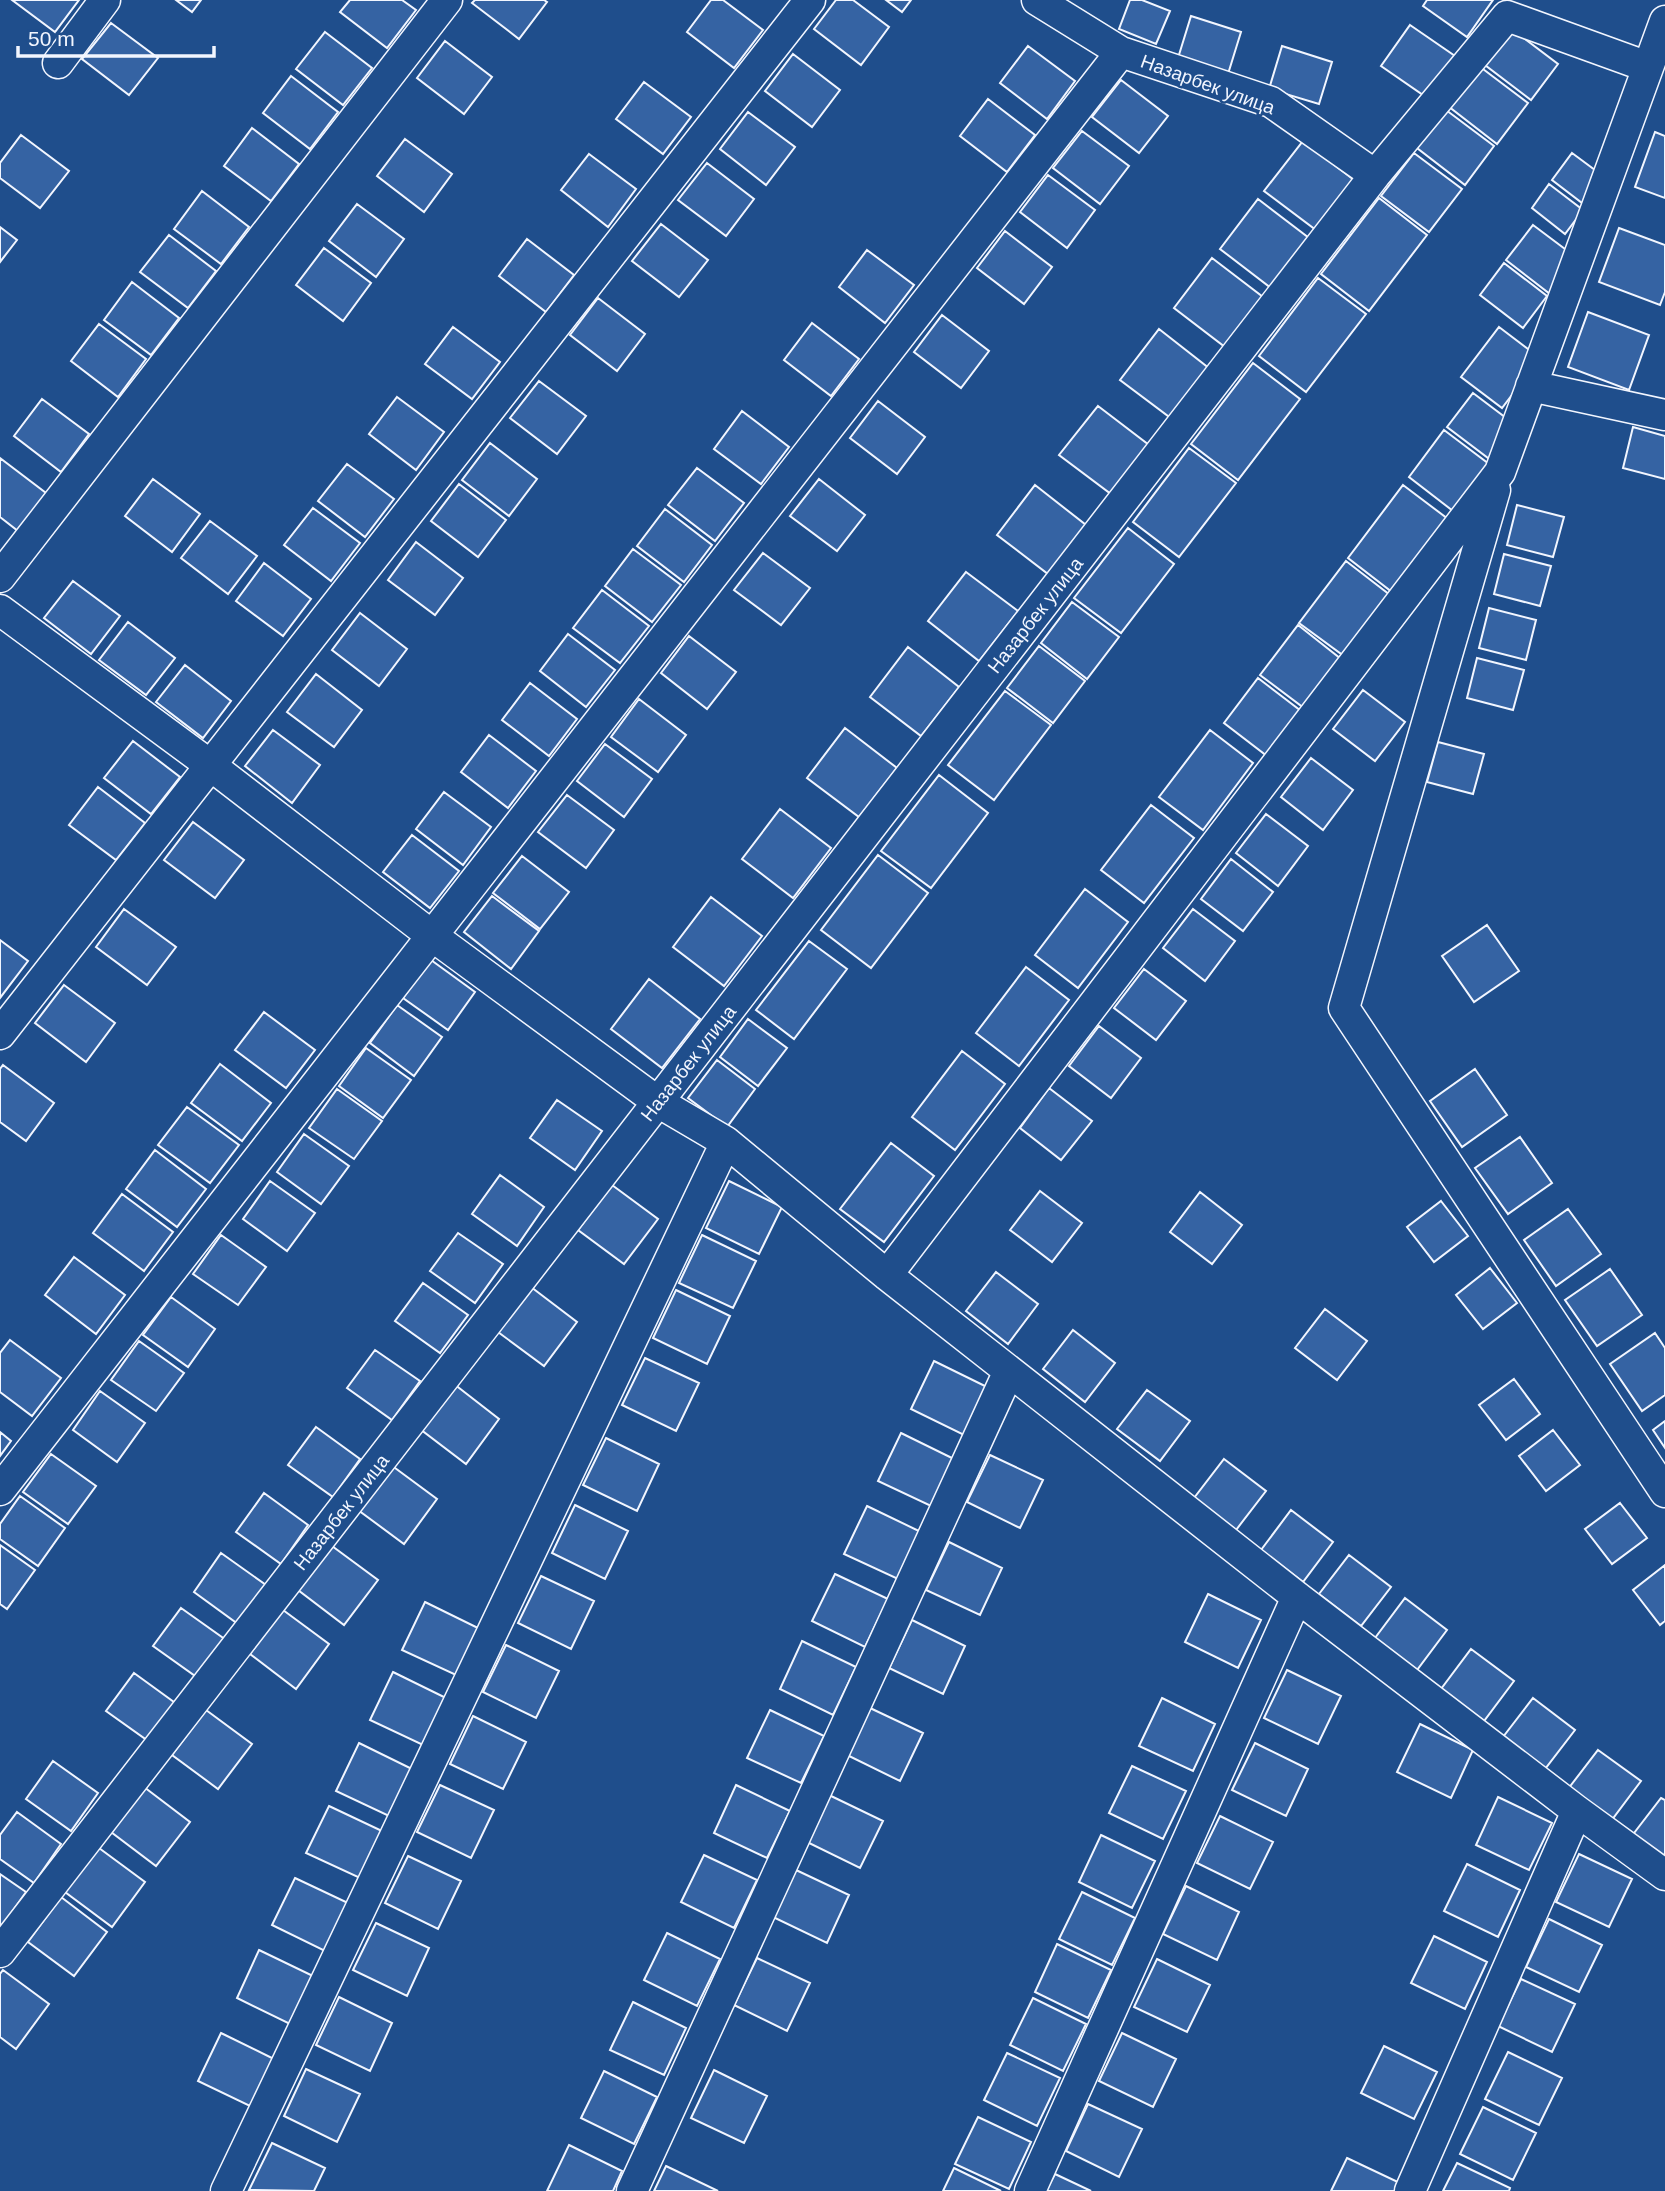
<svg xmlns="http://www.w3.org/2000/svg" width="1665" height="2191" font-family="Arial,sans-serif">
<rect width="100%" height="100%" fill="#1f4e8c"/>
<path fill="#3563a3" stroke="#f2f6ff" stroke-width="2" d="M12 0H79L55 32Z
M176 0H201L192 12Z
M350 0H402L416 10 387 48 340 12Z
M475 0H544L547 2 519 39 472 3Z
M711 0H723L763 30 734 68 687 32Z
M836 0H853L889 27 861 65 814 29Z
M886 0H911L902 12Z
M1130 0H1142L1170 11 1156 44 1119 29Z
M1427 0H1493L1467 37 1423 6Z
M1191 16 1241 32 1228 74 1178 58Z
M111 23 158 58 129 95 82 59Z
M1410 25 1455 56 1426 97 1381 66Z
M1509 27 1558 64 1531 100 1481 62Z
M325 32 372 68 343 105 296 69Z
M445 41 492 77 464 114 417 78Z
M1028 46 1075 81 1047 119 1000 83Z
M1282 46 1332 62 1319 104 1269 89Z
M793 54 840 90 812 127 765 91Z
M1479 66 1528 103 1497 144 1448 106Z
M291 76 338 112 310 149 263 113Z
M1121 80 1168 116 1139 153 1092 117Z
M644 82 691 117 663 154 616 119Z
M988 99 1035 135 1007 172 960 136Z
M1446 110 1494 146 1465 185 1417 148Z
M748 112 795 147 766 185 720 149Z
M252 128 299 164 271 201 224 166Z
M1082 131 1129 166 1100 204 1053 168Z
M1655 132 1665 136V198L1635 187Z
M21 135 69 171 40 208 0 178V163Z
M405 139 452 174 424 212 377 176Z
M1303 141 1354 180 1316 230 1264 191Z
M1414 153 1462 189 1429 232 1381 196Z
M1572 153 1607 179 1586 206 1552 180Z
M589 154 636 189 608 227 561 190Z
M707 163 754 199 726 236 678 200Z
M1048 175 1095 210 1067 248 1020 212Z
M1549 184 1583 210 1565 234 1532 208Z
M202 191 249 227 221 264 174 229Z
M1379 198 1427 235 1369 311 1321 274Z
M1258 199 1309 238 1271 288 1220 249Z
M357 204 404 239 376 277 329 241Z
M661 224 708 260 679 297 632 261Z
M1533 225 1577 258 1550 294 1506 260Z
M0 227 17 240 0 262Z
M1619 228 1665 245V292L1660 305 1599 282Z
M1005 231 1052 267 1024 304 977 268Z
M169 235 216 271 188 308 140 272Z
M527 239 574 275 546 312 499 276Z
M324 248 371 283 343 321 296 285Z
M867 250 914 285 885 323 839 287Z
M1212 258 1263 297 1225 347 1174 308Z
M1504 263 1547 296 1523 328 1480 295Z
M1318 278 1366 314 1306 392 1259 356Z
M132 282 179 318 151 355 104 320Z
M598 298 645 334 617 371 570 335Z
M1588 312 1649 335 1629 390 1568 367Z
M942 315 989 351 961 388 914 352Z
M812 323 859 359 831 396 784 360Z
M99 324 146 359 118 397 71 361Z
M453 327 500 362 472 399 425 364Z
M1499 327 1540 358 1502 408 1461 377Z
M1159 329 1210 369 1172 419 1120 380Z
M1253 363 1300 399 1238 480 1191 444Z
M539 381 586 416 557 454 510 418Z
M1473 393 1518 427 1492 461 1447 427Z
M397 397 444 432 416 470 369 434Z
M42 399 89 434 61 472 14 436Z
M878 401 925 437 897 474 850 438Z
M1098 406 1149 445 1111 494 1059 455Z
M742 411 789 447 761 484 714 449Z
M1633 427 1665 436V479L1623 468Z
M1444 430 1489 464 1453 511 1409 477Z
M490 443 537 479 509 516 462 480Z
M1189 448 1236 483 1179 557 1133 522Z
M0 458 46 493 18 531 0 517Z
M347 464 394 499 365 537 318 501Z
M697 468 744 503 715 541 668 505Z
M153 479 200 514 172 552 125 516Z
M819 479 865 515 837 551 790 516Z
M459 484 506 520 478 557 431 521Z
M1035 485 1086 525 1048 574 997 535Z
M1403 485 1448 519 1392 592 1348 558Z
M1517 505 1564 517 1553 557 1507 545Z
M313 508 360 543 331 581 284 545Z
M665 509 712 545 684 582 637 546Z
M210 521 257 556 228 594 181 558Z
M1128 528 1174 564 1121 633 1074 598Z
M416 542 463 578 435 615 388 580Z
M633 549 681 585 652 622 605 586Z
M763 553 810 588 781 625 734 590Z
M1504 554 1551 566 1540 606 1494 594Z
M1346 561 1390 595 1344 656 1299 623Z
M264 563 311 599 283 636 236 601Z
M966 572 1018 611 979 661 928 621Z
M73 581 120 616 91 654 44 618Z
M602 590 649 626 620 663 573 628Z
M1072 602 1119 637 1087 679 1041 643Z
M1489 608 1536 620 1526 660 1479 648Z
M360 613 407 649 379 686 332 650Z
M128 622 175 658 146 695 99 660Z
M1298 625 1341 659 1304 708 1260 675Z
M568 634 615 670 586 707 540 671Z
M689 636 736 672 707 709 661 673Z
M1039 646 1085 681 1053 723 1007 688Z
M908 647 959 687 921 736 870 697Z
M1477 658 1524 670 1513 710 1467 698Z
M185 665 231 701 203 738 156 702Z
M316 674 362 710 334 747 287 712Z
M1258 678 1301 711 1267 756 1224 723Z
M530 683 577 719 549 756 502 720Z
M1363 690 1405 722 1375 761 1333 729Z
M1005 691 1051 725 994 800 948 765Z
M639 699 686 735 658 772 611 737Z
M845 728 897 768 859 817 807 778Z
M273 730 320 765 292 803 245 766Z
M1210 730 1253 763 1203 830 1159 797Z
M489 735 536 771 508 808 461 772Z
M133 741 180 777 151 814 104 778Z
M1438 742 1484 754 1473 794 1427 782Z
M605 744 652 779 624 817 577 781Z
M1311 758 1353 790 1323 830 1281 797Z
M939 775 988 813 931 888 881 851Z
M98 787 145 823 116 860 69 825Z
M444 792 491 827 463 865 416 829Z
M567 795 614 830 586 868 538 832Z
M1151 805 1194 838 1144 903 1101 870Z
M780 809 831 848 793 898 742 859Z
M1266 814 1308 846 1278 886 1236 853Z
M193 822 244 860 215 898 164 860Z
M412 835 459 871 430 908 383 872Z
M878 855 928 893 871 968 821 930Z
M522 856 569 892 540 929 493 893Z
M1231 859 1273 892 1243 931 1201 899Z
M1085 889 1128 922 1078 988 1035 955Z
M492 896 539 931 511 969 464 932Z
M711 897 762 936 724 986 673 947Z
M124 909 176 947 147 985 96 947Z
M1193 909 1235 941 1205 981 1163 948Z
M1487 925 1519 971 1474 1002 1442 956Z
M0 940 28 961 0 998Z
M809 941 847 969 794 1039 756 1010Z
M431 960 475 992 448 1030 403 998Z
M1026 967 1069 1000 1019 1066 976 1033Z
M1144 969 1186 1001 1156 1040 1114 1008Z
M649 979 700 1019 662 1068 611 1029Z
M64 985 115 1023 86 1062 35 1023Z
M397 1005 442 1037 414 1076 370 1043Z
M264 1012 315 1050 286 1088 235 1050Z
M748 1019 787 1048 758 1086 720 1057Z
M1099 1026 1141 1058 1111 1098 1069 1066Z
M366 1048 411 1080 383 1118 339 1086Z
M962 1051 1005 1084 955 1150 912 1117Z
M717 1060 755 1089 727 1127 688 1098Z
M220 1064 271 1103 242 1141 191 1103Z
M3 1065 54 1103 26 1141 0 1122V1069Z
M1475 1069 1507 1115 1462 1147 1430 1101Z
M1049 1088 1092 1121 1061 1160 1020 1128Z
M337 1089 382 1121 354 1159 309 1128Z
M557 1100 602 1131 575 1170 530 1138Z
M187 1107 239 1145 210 1183 158 1145Z
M304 1134 349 1166 321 1204 277 1172Z
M1520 1137 1552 1183 1508 1214 1475 1168Z
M891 1143 934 1176 884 1242 840 1209Z
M155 1150 206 1189 177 1227 126 1189Z
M500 1175 544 1207 517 1246 472 1214Z
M270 1181 315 1213 287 1251 243 1219Z
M729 1181 782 1207 759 1254 706 1228Z
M612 1185 658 1219 624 1264 578 1230Z
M1040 1191 1082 1223 1052 1262 1010 1230Z
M1200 1192 1242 1225 1212 1264 1170 1232Z
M122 1194 173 1232 144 1271 93 1233Z
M1441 1201 1468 1236 1434 1262 1407 1227Z
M1568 1209 1601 1254 1556 1286 1524 1240Z
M458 1233 503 1264 475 1303 430 1271Z
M221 1235 266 1267 238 1305 193 1274Z
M702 1235 756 1261 733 1308 679 1283Z
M74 1257 125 1295 96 1334 45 1295Z
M1490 1268 1517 1303 1483 1329 1456 1295Z
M1610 1269 1642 1315 1597 1346 1565 1300Z
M996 1272 1038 1304 1008 1344 966 1311Z
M423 1283 468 1315 440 1353 395 1321Z
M531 1287 577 1322 544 1366 498 1332Z
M676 1290 730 1316 707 1364 653 1338Z
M171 1297 215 1329 188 1367 143 1335Z
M1325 1309 1367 1341 1337 1380 1295 1348Z
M1073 1330 1115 1363 1085 1402 1043 1369Z
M1655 1333 1665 1348V1395L1642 1411 1610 1364Z
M10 1340 61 1378 32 1416 0 1392V1353Z
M139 1341 184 1373 156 1411 111 1380Z
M375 1350 420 1381 392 1420 347 1388Z
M645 1358 699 1383 676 1431 622 1405Z
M934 1361 987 1387 964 1435 911 1409Z
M1514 1379 1540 1414 1506 1440 1479 1405Z
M454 1384 499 1419 466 1464 420 1429Z
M1147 1390 1190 1421 1160 1461 1117 1429Z
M100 1391 145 1423 117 1462 73 1430Z
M1665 1421V1448L1653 1430Z
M316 1427 360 1459 333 1497 288 1465Z
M1553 1430 1580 1465 1546 1491 1519 1456Z
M0 1432 11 1441 0 1456Z
M901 1433 954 1459 931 1506 878 1481Z
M606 1438 659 1464 637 1511 583 1485Z
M51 1454 96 1486 68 1524 23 1492Z
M990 1455 1043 1480 1020 1528 967 1502Z
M1224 1459 1266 1491 1236 1530 1194 1498Z
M391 1465 437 1499 404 1544 358 1510Z
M264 1493 308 1525 281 1564 236 1532Z
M20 1496 65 1528 38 1566 0 1539V1524Z
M1620 1503 1647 1538 1612 1564 1585 1529Z
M575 1505 628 1531 605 1579 552 1553Z
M867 1506 921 1532 898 1579 844 1554Z
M1291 1510 1333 1542 1303 1582 1261 1550Z
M949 1542 1002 1568 980 1615 926 1590Z
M0 1545 35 1570 7 1609 0 1604Z
M332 1546 378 1580 344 1625 298 1590Z
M221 1553 266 1585 238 1624 194 1592Z
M1349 1555 1391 1587 1361 1626 1319 1594Z
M1665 1565V1621L1660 1625 1633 1590Z
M835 1574 888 1599 865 1647 812 1621Z
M541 1576 594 1601 571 1649 518 1623Z
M1208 1594 1261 1620 1238 1668 1185 1642Z
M1405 1598 1447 1630 1417 1670 1375 1638Z
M425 1602 478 1628 456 1675 402 1650Z
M181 1608 226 1640 198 1678 153 1646Z
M283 1610 329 1644 296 1689 250 1654Z
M912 1620 965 1646 943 1694 889 1668Z
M802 1641 856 1667 833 1715 780 1689Z
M506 1645 559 1671 536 1718 483 1692Z
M1471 1649 1514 1681 1484 1721 1441 1689Z
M1287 1670 1341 1696 1318 1744 1264 1718Z
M393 1672 446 1698 423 1745 370 1720Z
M134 1673 178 1705 151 1743 106 1711Z
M1162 1698 1215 1724 1193 1771 1139 1746Z
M1533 1698 1575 1730 1545 1769 1503 1737Z
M870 1708 923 1733 900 1781 847 1755Z
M206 1710 252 1744 218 1789 172 1755Z
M770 1710 824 1736 801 1783 747 1758Z
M473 1716 526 1742 503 1789 450 1764Z
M1420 1724 1473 1750 1451 1798 1397 1772Z
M359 1743 412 1769 389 1816 336 1791Z
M1255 1743 1308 1769 1286 1816 1232 1790Z
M1598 1750 1641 1781 1611 1821 1568 1789Z
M53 1761 98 1793 71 1831 26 1799Z
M1132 1766 1186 1791 1163 1839 1109 1813Z
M440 1785 494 1810 471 1858 417 1832Z
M736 1785 790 1811 767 1858 714 1833Z
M144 1787 190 1822 156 1866 111 1832Z
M829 1795 883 1821 860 1868 807 1842Z
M1498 1797 1552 1823 1529 1870 1476 1845Z
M1661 1798 1665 1800V1863L1631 1837Z
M329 1806 382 1831 360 1878 306 1853Z
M17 1812 61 1844 34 1883 0 1859V1835Z
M1220 1816 1273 1842 1250 1889 1197 1863Z
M1101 1835 1155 1861 1132 1908 1079 1882Z
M99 1848 145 1882 112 1927 65 1892Z
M1579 1854 1632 1879 1609 1927 1556 1902Z
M704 1855 757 1880 734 1928 681 1902Z
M408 1856 461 1881 438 1929 385 1903Z
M1467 1864 1520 1890 1498 1937 1444 1911Z
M796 1870 849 1895 827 1943 773 1917Z
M0 1874 26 1892 0 1929Z
M295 1878 348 1903 325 1951 272 1925Z
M1186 1886 1239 1912 1217 1960 1163 1934Z
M1082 1892 1135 1918 1112 1965 1059 1939Z
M61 1897 107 1932 74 1976 28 1942Z
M1549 1919 1602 1945 1579 1992 1526 1967Z
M376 1923 429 1948 407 1996 353 1970Z
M667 1933 720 1959 697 2006 644 1980Z
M1434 1936 1487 1962 1465 2009 1411 1983Z
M1057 1944 1111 1970 1088 2018 1035 1992Z
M259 1950 313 1976 290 2024 237 1998Z
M757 1958 810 1983 787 2031 734 2005Z
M1157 1959 1210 1985 1187 2032 1134 2007Z
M3 1970 49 2004 16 2049 0 2037V1974Z
M1521 1979 1575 2004 1552 2052 1498 2026Z
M339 1997 392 2023 370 2071 316 2045Z
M1033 1998 1086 2024 1063 2071 1010 2045Z
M633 2002 686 2028 664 2075 610 2050Z
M221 2033 274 2059 252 2107 198 2081Z
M1122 2033 1176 2059 1153 2107 1099 2081Z
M1384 2046 1437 2072 1414 2119 1361 2093Z
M1508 2052 1562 2078 1539 2125 1485 2099Z
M1007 2053 1060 2078 1037 2126 984 2100Z
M306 2069 360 2094 337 2142 284 2116Z
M714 2070 767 2096 744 2143 691 2118Z
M604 2071 657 2097 634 2144 581 2118Z
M1088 2104 1142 2129 1119 2177 1066 2151Z
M1483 2107 1536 2133 1513 2180 1460 2154Z
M978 2117 1031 2142 1009 2189 955 2164Z
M272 2143 325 2168 314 2191 249 2190Z
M569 2145 622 2171 613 2191H547Z
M1347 2158 1400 2183 1397 2191H1331Z
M1457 2163 1510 2188 1509 2191H1443Z
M666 2166 718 2191H654Z
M954 2168 1001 2191H943Z
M1055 2174 1091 2191H1046Z"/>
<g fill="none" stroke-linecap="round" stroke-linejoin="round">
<g stroke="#f2f6ff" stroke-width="33">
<path id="minor" d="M1037 0 1121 52 1271 102 1375 175 1507 16 1648 67
M58 63 105 0
M1531 386 1665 415
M1495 490 1344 1008 1665 1492
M0 577 447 0
M0 610 210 765 431 935 658 1102 726 1142 887 1275 1297 1597 1577 1811 1665 1875
M0 1034 810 0
M887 1275 1500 472 1665 21
M0 1490 1121 52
M0 1952 1375 175
M226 2191 726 1142
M632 2191 1009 1371
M1030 2191 1297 1597
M1410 2191 1577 1811"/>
</g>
<use href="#minor" stroke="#1f4e8c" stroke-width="30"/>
</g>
<g text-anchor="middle" stroke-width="5" stroke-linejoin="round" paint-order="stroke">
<g font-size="19" fill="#f2f6ff" stroke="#1f4e8c">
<text transform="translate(1208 84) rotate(20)" y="7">Назарбек улица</text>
<text transform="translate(1035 615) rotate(-52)" y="7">Назарбек улица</text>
<text transform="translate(688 1063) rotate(-52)" y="7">Назарбек улица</text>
<text transform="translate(341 1512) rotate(-52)" y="7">Назарбек улица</text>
</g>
</g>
<path d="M18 46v10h196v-10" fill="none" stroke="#f2f6ff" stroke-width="3.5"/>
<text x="28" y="46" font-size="21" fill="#f2f6ff" stroke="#1f4e8c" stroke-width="5" paint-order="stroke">50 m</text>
</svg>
